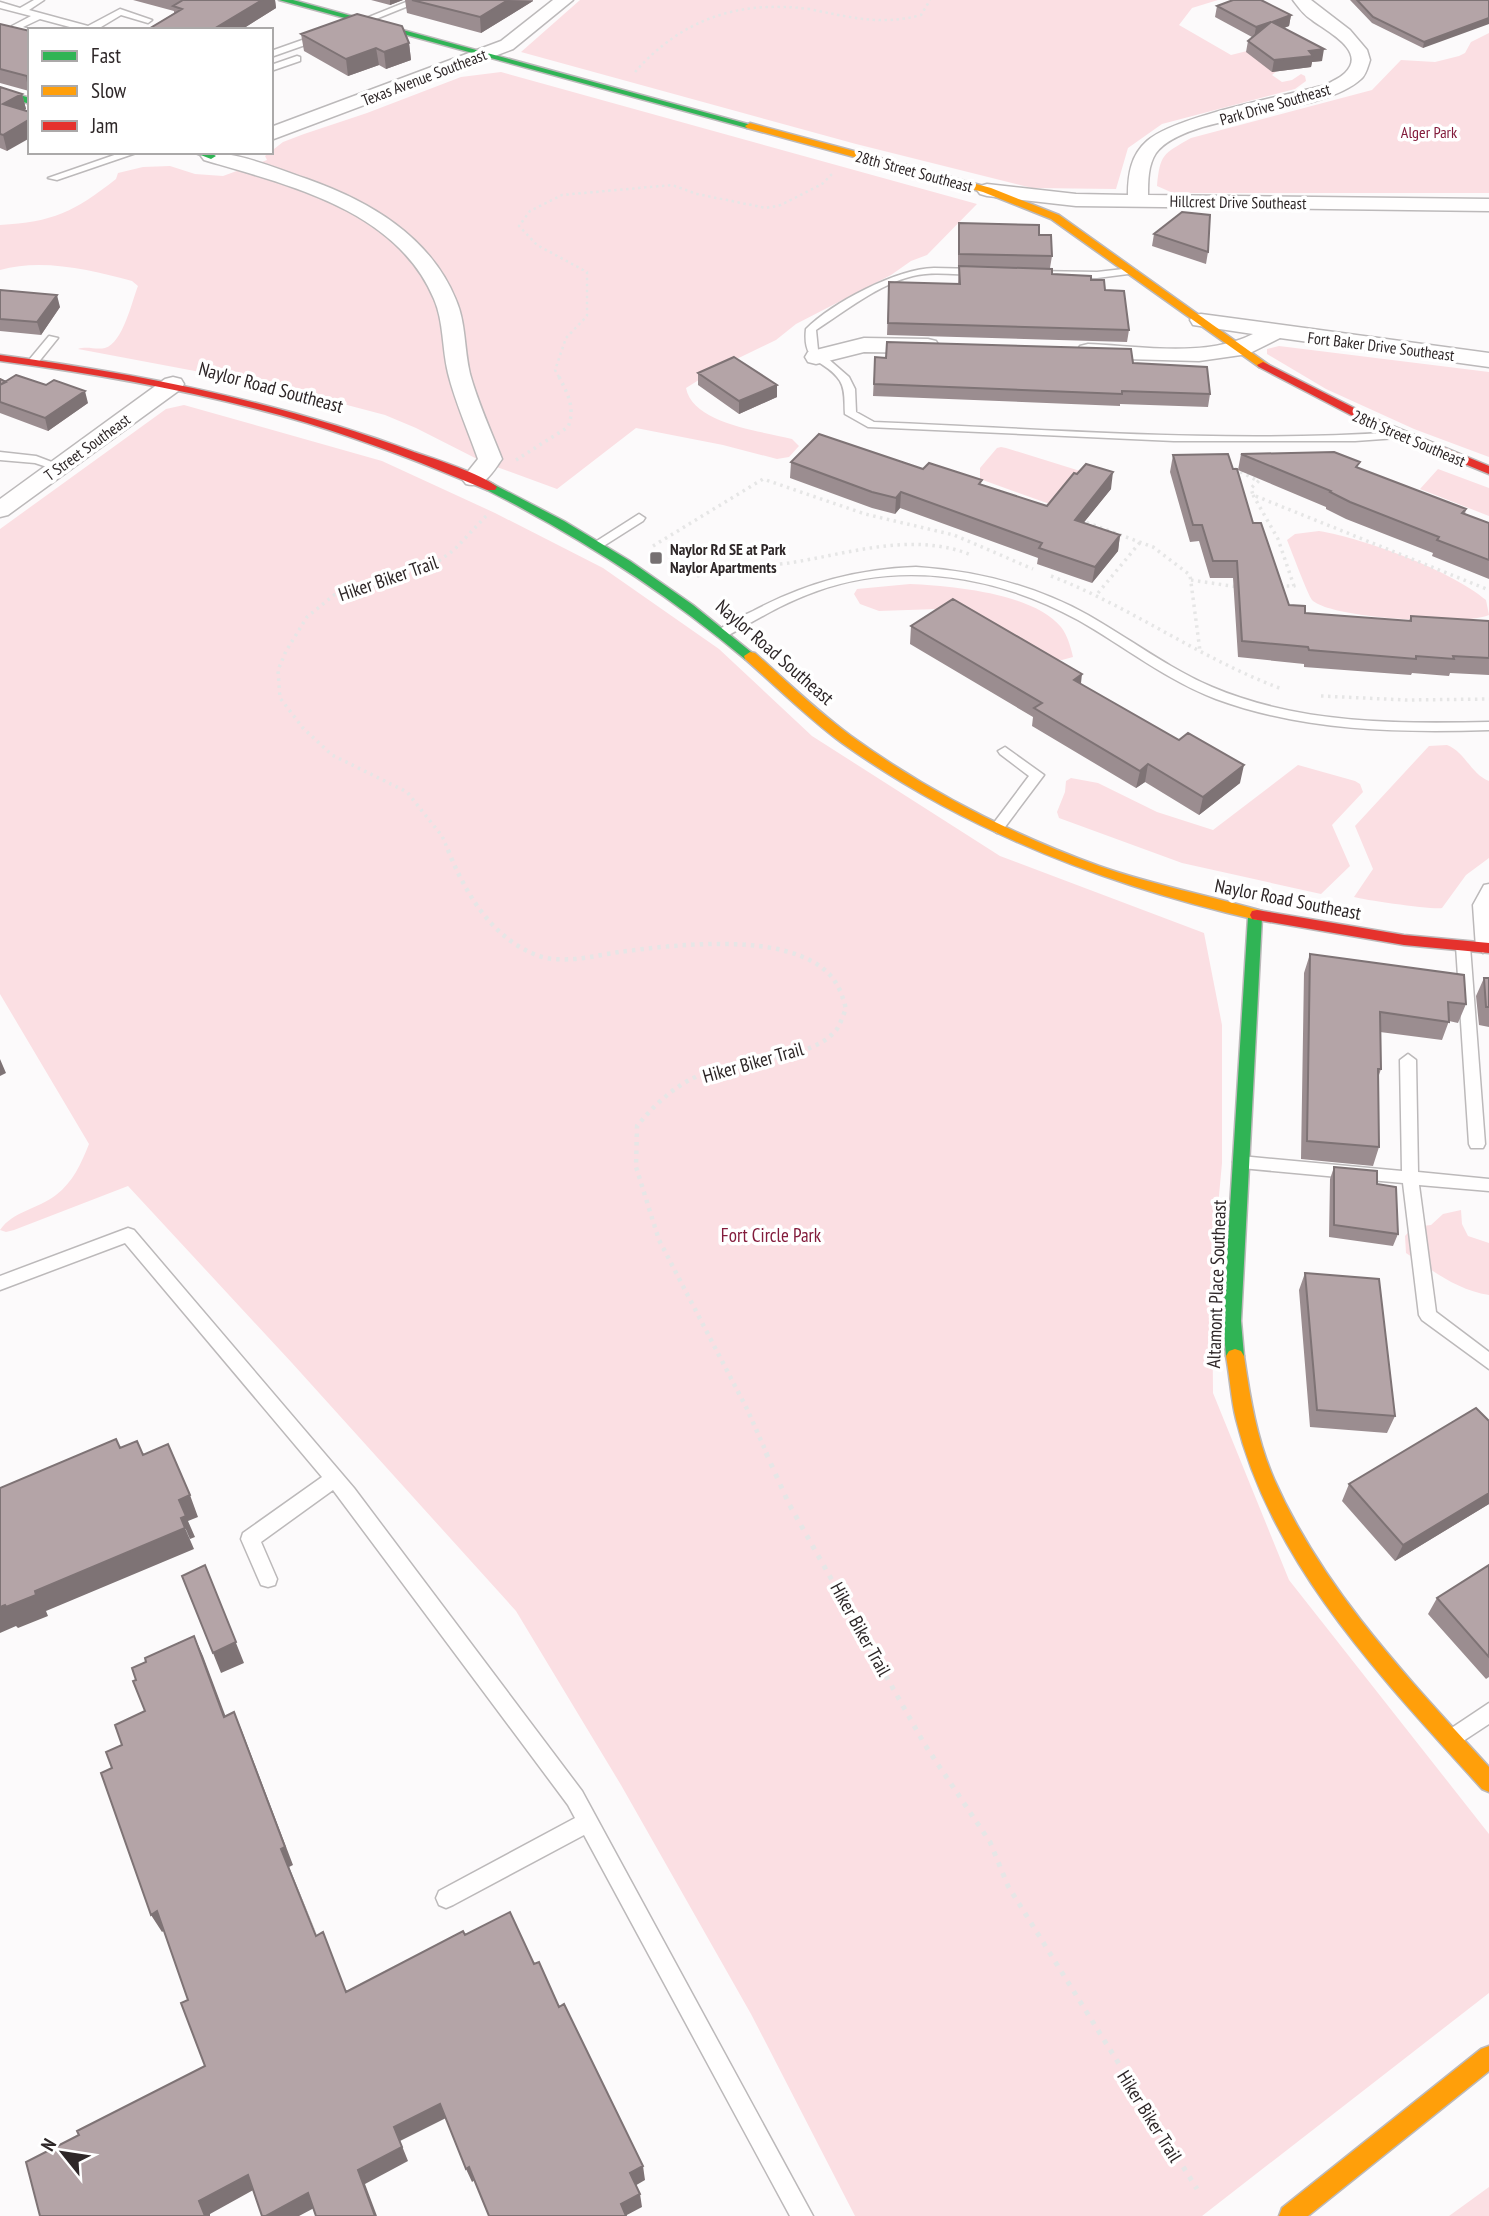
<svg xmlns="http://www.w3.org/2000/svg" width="1489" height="2216" font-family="'PT Sans Narrow',sans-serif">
<rect width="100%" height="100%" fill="#fcfafb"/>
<path fill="#fbdfe3" d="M580 0H1218L1192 8 1179 25 1231 55 1251 50 1280 68 1272 75 1282 82 1292 80 1301 74 1305 76 1306 81 1295 89 1162 124 1128 148 1116 189 1032 188 856 144 521 52Z
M1489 33V193H1173L1157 186C1160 154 1163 154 1191 138L1372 90 1401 60 1435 62 1459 56 1465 53 1471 42Z
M501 72 977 204 927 255 911 261 891 275 796 324 776 340 718 368 686 388C693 424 761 431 792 439L799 446 789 457 777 459 723 445 636 428 557 489 483 462 416 428 385 415 275 386 78 349C87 346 96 350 105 348 123 343 132 301 138 286L132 281C91 270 42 258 0 270V225C53 222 74 212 116 179L118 173 143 167 170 166 195 174 223 176 267 160 265 156 283 142 304 134 367 113 461 77Z
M1279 346 1489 372V457L1414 429 1326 389 1267 354V349Z
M184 405 382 461 495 513 603 568 719 649 812 736 1000 856 1204 933 1222 1025V1163L1212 1271 1213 1393 1289 1580 1489 1834V1993L1202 2216H855L751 2014 621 1785 516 1611 292 1363 128 1186 14 1230 6 1232 0 1230C13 1211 38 1209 56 1195 73 1182 81 1164 89 1144L0 994V529L166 409Z
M1001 447 1006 448 1109 480 1058 507 980 479V468L997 448Z
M1438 469 1489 488V516L1420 489Z
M1319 531C1366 539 1450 570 1486 600L1489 615C1465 626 1331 619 1312 600 1308 595 1291 550 1287 540L1295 534Z
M910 584C952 586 1033 593 1061 627 1067 634 1071 648 1073 657L1062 660 1026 656 937 609 879 611 860 604 854 594 857 589Z
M1447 745C1465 752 1471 774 1489 781V858L1466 875 1442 908C1434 910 1364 900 1354 897L1373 869 1355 826 1429 746Z
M1298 765 1355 781 1360 784 1363 792 1332 825 1350 866 1321 894 1182 863 1059 818 1057 812 1065 792 1066 781 1071 778 1098 783 1157 812 1213 830Z
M1461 1210 1462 1224 1468 1236 1489 1243V1295C1457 1290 1433 1271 1406 1253L1405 1236 1413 1227 1431 1225 1443 1214Z
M1489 2187V2216H1449Z"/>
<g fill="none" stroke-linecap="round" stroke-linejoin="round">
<g stroke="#bcb9ba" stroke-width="3">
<path id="lane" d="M34 0H44L29 10 88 26 120 9 152 20 148 23 121 15 96 30H81L40 19 23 27 32 30H30V35L12 30V26L31 16 0 8V2L20 8Z
M411 0H423L356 27 349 25Z
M322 33 325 34V38L271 57V51Z
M297 56 300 57V61L271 71V65Z
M123 152H139L57 180 48 178Z
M934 268 979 269 984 272 979 275C957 275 934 271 913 276 879 284 845 311 816 330L818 350 849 377 855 389 856 412 874 422C1048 429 1224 444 1397 432L1403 435 1397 438 1355 441H1174L868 427 845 414C844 403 846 391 840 381 825 358 802 366 806 329 832 303 896 269 934 268Z
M1132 268 1137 271 1136 273 1097 278 1033 277 1028 274 1033 271 1097 272Z
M49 336 58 338 37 364H29V360Z
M0 452 36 456 65 467 59 471 35 463 0 460Z
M639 514 645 518 643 521 602 547H594L592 544Z
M916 567C977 571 1034 585 1088 615 1130 639 1168 668 1212 687 1299 724 1396 724 1489 722V730C1397 733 1303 731 1216 699 1166 680 1124 646 1078 620 998 576 904 560 817 591 785 602 756 620 727 636H717L716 633C725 623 741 617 753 611 806 583 857 569 916 567Z
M1005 747 1044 775 1002 831 997 833 990 828 1029 776 1000 754 998 751Z
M1489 884V950L1483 953 1476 948 1473 905 1484 885Z
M1463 941 1470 946 1485 1144 1483 1148H1471L1469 1144 1456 946Z
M1408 1054 1416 1060 1418 1172 1489 1179V1191L1419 1185 1436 1312 1489 1352V1369L1422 1320 1419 1315 1403 1183 1241 1168 1235 1166 1233 1162 1235 1158 1241 1156 1402 1171 1400 1060Z
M128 1228 134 1230 354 1488 582 1791 813 2216H790L584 1835 453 1905 446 1908 439 1905 436 1898 439 1891 575 1818 568 1805 333 1490 261 1542 277 1579 275 1585 268 1587 261 1585 241 1539 243 1533 322 1477 125 1243 0 1290V1276Z
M1489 1703V1724L1454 1747 1447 1745 1444 1738 1447 1731Z"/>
</g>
<g stroke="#bcb9ba" stroke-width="3">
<path id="street" d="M553 0H573L513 49 271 140V127L501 41Z
M1293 0H1311L1350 30 1367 50 1370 60C1368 66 1366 75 1361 79 1320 117 1187 112 1156 153 1148 165 1148 181 1148 195L1489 199V211L1076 206 987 196 980 194 977 190 980 186 987 184 1076 194 1128 195C1128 174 1131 155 1147 141 1175 116 1285 96 1326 85 1332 81 1340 78 1345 73 1368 51 1326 31 1312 20 1304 15 1299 8 1293 0Z
M204 152C238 152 275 168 307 179 369 201 430 236 456 300 466 323 464 349 470 374 478 403 491 431 502 459 492 473 484 489 466 484L462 479 478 459C468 430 455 402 448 373 442 349 444 322 434 299 396 209 288 185 204 160L201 156Z
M1201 314 1489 353V367L1280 338 1248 354 1199 361 1088 358 1080 356 1077 351 1080 346 1088 344C1141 346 1205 358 1253 334L1193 325 1190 320 1193 315Z
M864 338 928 339 936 341 939 346 936 351 928 353 864 352 816 364 808 362 805 357 808 352Z
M173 377 181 379 184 384 181 389 8 515 0 517V499L165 379Z"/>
</g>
<g stroke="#bcb9ba" stroke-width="3">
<path id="fast" d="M279 0H293L755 126 747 128Z
M0 89 30 98V104L0 95Z
M193 152H209L216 156 211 159Z
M491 483 564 521 630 561 693 605 756 656 750 660 745 659C665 592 580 537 487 490V484Z
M1255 912 1262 917 1241 1321 1244 1356 1241 1361 1235 1363 1229 1361 1226 1356 1223 1321 1248 917Z"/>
</g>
<g stroke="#bcb9ba" stroke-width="3">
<path id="slow" d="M750 123 991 188 1059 215 1269 365 1259 367 1051 219 983 192 747 128 745 126Z
M750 652 755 653C786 681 817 711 851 736 927 791 1011 834 1099 866 1152 885 1208 895 1262 911L1264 915 1257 920C1108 886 967 832 842 743 808 718 777 687 745 659L744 656Z
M1235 1349 1241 1351 1244 1356C1250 1398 1257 1440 1274 1479 1323 1590 1409 1679 1489 1767V1792L1482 1789C1384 1680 1272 1566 1236 1419 1231 1399 1230 1377 1226 1356L1229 1351Z
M1489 2046V2071L1308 2216H1279L1282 2208 1481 2049Z"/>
</g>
<g stroke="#bcb9ba" stroke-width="3">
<path id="jam" d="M0 355C142 374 280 402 414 452 435 459 482 474 497 487L495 490H487C428 465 369 442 307 423 207 393 104 375 0 361Z
M1263 362 1378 420 1489 466V474L1370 425 1259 367 1257 365Z
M1257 910 1404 935 1489 943V953L1404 945 1252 919 1250 915 1252 911Z"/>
</g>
<path stroke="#e6e6e6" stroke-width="2.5" stroke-dasharray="2.5 3.5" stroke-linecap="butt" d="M635 72C682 19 738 0 809 9 849 17 881 26 921 15L930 0
M559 377 555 370 566 338 587 316V272L537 245 519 226 530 211 562 195 672 185 697 194 766 208 781 205 822 184 833 173"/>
<path stroke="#e6e6e6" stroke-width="3.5" stroke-dasharray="2.5 4.5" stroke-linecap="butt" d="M516 460 568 427C576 408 567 392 558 375
M1228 465 1258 481
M1264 476 1251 488 1253 495 1489 590
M1253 495 1278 539 1294 586H1278
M1080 520 1153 547 1190 575 1200 651
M653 546 763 479 865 514 954 535 1033 569
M697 576C727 567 758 567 789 563 848 554 913 531 971 555
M1051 576C1131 607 1201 659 1282 689
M1191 580 1238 587
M1098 593 1142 540
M1321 696 1406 700 1489 699
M449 852 442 836 407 792 332 755 303 728 280 698 278 670 286 651 307 617 334 595 429 568 454 550 487 515"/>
<path stroke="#e6e6e6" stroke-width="4.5" stroke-dasharray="3.5 5" stroke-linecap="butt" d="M448 850C465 893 493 940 539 956 563 964 594 956 619 952 674 945 788 930 830 975 839 985 843 997 846 1009 843 1015 841 1023 837 1029 814 1060 740 1060 705 1073 677 1083 655 1104 637 1126L636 1167 659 1240 747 1409 767 1454"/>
<path stroke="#e6e6e6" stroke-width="5" stroke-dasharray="4.5 7" stroke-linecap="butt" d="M766 1453 789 1504 925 1745 990 1842 1008 1886 1197 2189"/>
<use href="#lane" fill="#fffefe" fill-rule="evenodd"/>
<use href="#street" fill="#fffefe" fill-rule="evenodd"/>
<use href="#fast" fill="#30b455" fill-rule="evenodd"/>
<use href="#slow" fill="#ff9f0a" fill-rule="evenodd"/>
<use href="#jam" fill="#e5322d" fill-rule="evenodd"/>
</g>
<path fill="#9b8d90" d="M133 0H275L276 8 241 30H147L174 13V11Z
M371 0H403L390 5Z
M405 0H533V1L481 33 407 13Z
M1350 0H1489L1423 48 1372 23Z
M1217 6 1291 15 1289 26 1284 28 1322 61 1312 62 1311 67 1272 72 1246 52 1248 41 1252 37 1215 17Z
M0 24 30 31V94L29 91 0 83Z
M301 34 409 43 411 60 386 69 379 65 348 76 304 51Z
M0 87 22 94 26 109 24 110 7 151 0 148Z
M959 223 1039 235 1052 256 1050 268 1052 274 1091 280 1105 290 1129 330 1127 342 887 335 889 282 958 284 959 266H958V235Z
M1154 234 1208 252 1206 264 1152 246Z
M0 290 60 307 41 335 0 331Z
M875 357 1133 363 1210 394 1208 407 1120 404V406L873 396Z
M698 373 777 397 739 414 698 385Z
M0 379 88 403 48 431 0 413Z
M1241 454 1359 468 1466 509 1465 514 1489 523V579L1432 556 1433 553 1346 519 1326 509V507L1238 470Z
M1173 455 1253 523 1289 605 1305 613 1409 621 1411 616 1489 621V675L1450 673 1449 676 1412 673 1411 675 1304 667V664L1238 657 1233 578H1210L1199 541 1190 542 1170 472Z
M791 462 923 469 982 485 1047 506 1111 489 1083 523 1120 535 1118 551 1092 583 1037 564 1038 558 900 508 895 514 872 508 790 478Z
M911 626 1081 684 1240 783 1199 815 1145 782 1136 788 1032 726 1033 717 910 644Z
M1310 954 1466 1004 1458 1023 1449 1021 1442 1040 1380 1032 1381 1069 1379 1075V1147L1373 1166 1301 1159 1304 973Z
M1484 978H1489V1027L1479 1025 1476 996Z
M1334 1167 1377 1184 1398 1234 1393 1246 1329 1237 1330 1179Z
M1305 1273 1395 1416 1387 1433 1310 1427 1299 1290Z
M1489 1421V1504L1395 1561 1342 1501 1349 1484Z
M1489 1565V1677L1486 1679 1428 1614 1437 1598Z"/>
<path fill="#7e7375" d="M262 0H275L276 8 241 30H212Z
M390 0H403L390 5Z
M508 0 533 1 481 33 480 17Z
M1291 15 1289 26 1270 33 1272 22Z
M1489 18V24L1423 48 1424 42Z
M1271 22 1254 38 1256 27Z
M409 43 411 60 386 69 384 52Z
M376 48 379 65 348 76 346 59Z
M1324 49 1322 61 1312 62 1311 67 1272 72 1274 60 1309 51Z
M22 94 26 109 8 120 3 104Z
M30 119V138L7 151 3 135Z
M57 295 60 307 41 335 37 322Z
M777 385V397L739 414V401Z
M85 391 88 403 48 431 45 418Z
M1113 472 1111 489 1073 536 1075 520Z
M901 492 900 508 895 514 896 498Z
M1120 535 1118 551 1092 583 1095 567Z
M1082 674 1080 692 1074 680Z
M1148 764 1145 782 1136 788 1140 771Z
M1244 765 1240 783 1199 815 1203 797Z
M0 1059 6 1073 0 1076Z
M1489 1493V1504L1395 1561 1403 1545Z
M190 1495 198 1517 188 1521 195 1537 190 1539 181 1518 179 1500Z
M185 1528 194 1549 46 1611 48 1616 18 1628 16 1626 0 1633V1607L35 1591Z
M205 1565 244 1663 221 1673 213 1653Z
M194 1636 203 1656 233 1736 224 1717Z
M234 1712 242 1731 293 1865 289 1867 324 1952 281 1849Z
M157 1911 168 1928 162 1932 151 1915Z
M440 2104 446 2118 400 2141 408 2161 365 2184 377 2216H375L358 2170 394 2127Z
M643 2166 645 2180 633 2187 630 2173Z
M469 2167 475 2180 472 2182 466 2169Z
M248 2175 257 2188 210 2214V2216H205L199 2201Z
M308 2193 316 2207 299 2216H266Z
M640 2194 642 2207 625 2216 621 2204Z"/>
<path fill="#b4a4a7" stroke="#7e7375" stroke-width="2" d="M183 0H262L212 30H147L182 9 173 6Z
M412 0H508L480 17Z
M1233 0H1261L1291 15 1272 22 1324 49 1309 51 1313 56 1274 60 1248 41 1271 22 1256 27 1217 6Z
M1357 0H1489V18L1424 42 1373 17Z
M357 14 402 26 409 43 384 52 376 48 346 59 301 34Z
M0 24 30 31V89H29L27 76 0 69Z
M0 87 22 94 3 104 30 112V119L3 135 0 134Z
M1182 212 1210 215 1208 252 1154 234Z
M959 223 1039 225V235H1051L1052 256 959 254Z
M959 266 1052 269V274L1091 276V280H1104L1105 290 1124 291 1129 330 888 323 889 282 960 284Z
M0 290 57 295 37 322 0 319Z
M887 342 1131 349 1133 363 1207 367 1210 394 1122 391V394L874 384 875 357 886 358Z
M734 357 777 385 739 401 698 373Z
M16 375 46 385 54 380 85 391 45 418 0 402V385Z
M0 379 6 382 0 385Z
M819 434 923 469 929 463 982 480 979 484 1047 506 1074 473 1077 474 1086 464 1113 472 1075 520 1120 535 1095 567 1039 548 1042 543 901 492 896 498 872 492 791 462Z
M1334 452 1360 462 1356 467 1466 509 1462 513 1489 523V560L1437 540 1439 537 1350 502 1330 492 1331 491 1241 454Z
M1228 454 1233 469H1237L1253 523H1261L1289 605 1305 606V613L1411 621V616L1489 621V658L1453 656 1454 659 1416 656V659L1309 650 1308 647 1242 641 1237 561H1213L1202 525H1193L1173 455Z
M953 599 1082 674 1074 680 1179 740 1188 733 1244 765 1203 797 1148 764 1140 771 1034 708 1042 703 911 626Z
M1310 954 1464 975 1466 1004 1448 1002 1449 1022 1380 1012 1381 1069H1378L1379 1147 1307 1141Z
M1484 978H1489V1007H1486Z
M1334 1167 1377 1171V1184L1396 1187 1398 1234 1334 1225Z
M1305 1273 1379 1279 1395 1416 1317 1410Z
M1476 1408 1489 1421V1493L1403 1545 1349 1484Z
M116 1439 120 1448 137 1441 143 1455 168 1444 190 1495 179 1500 186 1516 181 1518 185 1528 35 1591 36 1595 6 1607 5 1605 0 1607V1488Z
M205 1565 236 1642 213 1653 182 1576Z
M1489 1565V1657L1437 1598Z
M194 1636 224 1717 234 1712 285 1847 281 1849 316 1936 323 1932 346 1992 463 1931 465 1935 510 1912 534 1964 539 1962 559 2007 564 2004 643 2166 630 2173 640 2194 621 2204 626 2216H489L469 2167 466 2169 440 2104 394 2127 402 2147 358 2170 375 2216H316L308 2193 266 2216H262L248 2175 199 2201 205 2216H40L26 2162 79 2135 77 2131 205 2066 181 2003 188 2000 157 1911 151 1915 101 1773 112 1768 106 1752 122 1745 115 1725 145 1711 133 1681 136 1680 132 1668 146 1662 145 1658Z"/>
<rect fill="#767172" stroke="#fff" stroke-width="2.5" x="649" y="551" width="14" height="14" rx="3.5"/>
<g text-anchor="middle" stroke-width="7" stroke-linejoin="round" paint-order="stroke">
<g font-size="16" fill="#2e2728" stroke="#fff">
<text transform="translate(424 77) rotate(-21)" y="6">Texas Avenue Southeast</text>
<text transform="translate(1275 104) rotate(-16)" y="6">Park Drive Southeast</text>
<text transform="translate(914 171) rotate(15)" y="6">28th Street Southeast</text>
<text transform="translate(1238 202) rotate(1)" y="6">Hillcrest Drive Southeast</text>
<text transform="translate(1381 346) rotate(7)" y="6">Fort Baker Drive Southeast</text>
<text transform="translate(1409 438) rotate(23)" y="6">28th Street Southeast</text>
<text transform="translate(87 447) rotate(-36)" y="6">T Street Southeast</text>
</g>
<g font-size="16" fill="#831c3c" stroke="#fff">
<text x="1429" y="138">Alger Park</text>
</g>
<g font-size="16" font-weight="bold" fill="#2e2728" stroke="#fff" text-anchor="start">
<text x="670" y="555">Naylor Rd SE at Park<tspan x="670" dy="18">Naylor Apartments</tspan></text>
</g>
<g font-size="19" fill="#2e2728" stroke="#fff">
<text transform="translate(271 387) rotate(15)" y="7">Naylor Road Southeast</text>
<text transform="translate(388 578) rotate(-19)" y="7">Hiker Biker Trail</text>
<text transform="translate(775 652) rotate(41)" y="7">Naylor Road Southeast</text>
<text transform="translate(1288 899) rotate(11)" y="7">Naylor Road Southeast</text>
<text transform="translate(753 1062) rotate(-16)" y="7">Hiker Biker Trail</text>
<text transform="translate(1216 1284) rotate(-88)" y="7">Altamont Place Southeast</text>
<text transform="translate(861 1629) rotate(61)" y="7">Hiker Biker Trail</text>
<text transform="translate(1150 2116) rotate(58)" y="7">Hiker Biker Trail</text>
</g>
<g font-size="19" fill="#831c3c" stroke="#fff">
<text x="771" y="1242">Fort Circle Park</text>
</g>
</g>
<rect x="28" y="28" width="245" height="126" fill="#ffffff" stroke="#aba9a9" stroke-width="2"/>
<rect x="42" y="51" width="35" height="10" fill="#30b455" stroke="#aba9a9" stroke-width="2"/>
<text x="91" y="63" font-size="21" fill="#2e2728">Fast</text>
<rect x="42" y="86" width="35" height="10" fill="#ff9f0a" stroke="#aba9a9" stroke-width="2"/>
<text x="91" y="98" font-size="21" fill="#2e2728">Slow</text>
<rect x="42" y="121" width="35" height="10" fill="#e5322d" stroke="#aba9a9" stroke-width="2"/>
<text x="91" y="133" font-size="21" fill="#2e2728">Jam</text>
<g transform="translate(63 2153) rotate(300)" stroke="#ffffff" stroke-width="5" paint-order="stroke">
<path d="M0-5L12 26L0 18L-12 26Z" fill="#2e2728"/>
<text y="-10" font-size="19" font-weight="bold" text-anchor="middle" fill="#2e2728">N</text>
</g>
</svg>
